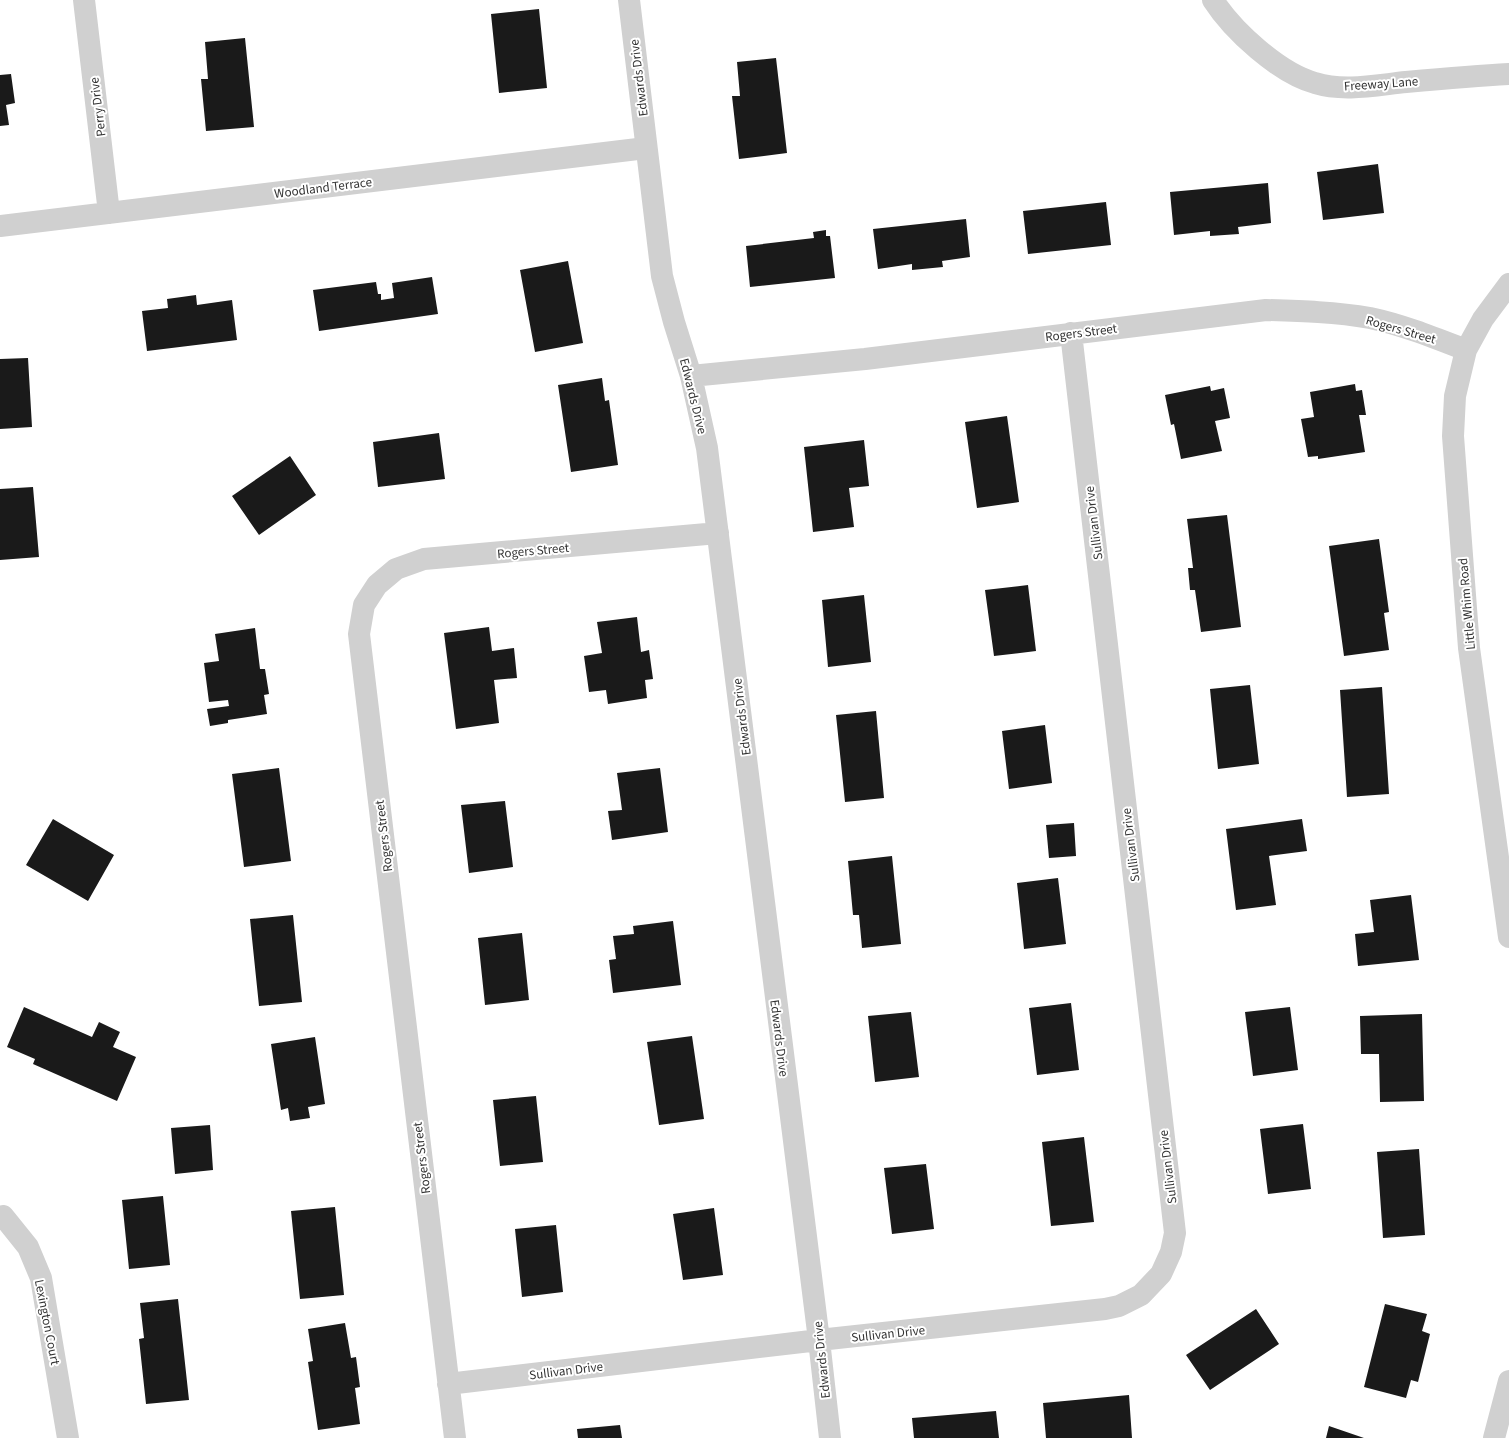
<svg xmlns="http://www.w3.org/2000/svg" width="1509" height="1438" font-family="'Source Sans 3',sans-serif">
<rect width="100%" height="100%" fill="#fff"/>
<path fill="#1a1a1a" d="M539 9 547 88 499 93 491 14Z
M245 38 254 127 206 131 201 79H208L205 42Z
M776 58 787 153 739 159 732 96H740L737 62Z
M11 74 15 103 6 105 9 125 0 126V75Z
M1378 164 1384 213 1323 220 1317 172Z
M1268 183 1271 223 1238 227 1239 234 1210 236V231L1174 235 1170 192Z
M1106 202 1111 245 1028 254 1023 211Z
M966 219 970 257 942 261 943 267 912 270V264L878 269 873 229Z
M826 230V236H830L835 278 750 287 746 246 814 238 813 232Z
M568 261 583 343 535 352 520 270Z
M432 277 438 314 319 331 313 290 376 282 378 294H381V300L394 298 392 283Z
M196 295 197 305 232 300 237 340 147 351 142 311 168 308 167 299Z
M28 358 32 427 0 429V359Z
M602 378 605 401 609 400 618 465 571 472 558 385Z
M1355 384 1356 391 1362 390 1366 415H1359L1365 452 1318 459V456L1308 457 1301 419 1314 417 1310 392Z
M1210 386 1211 391 1224 388 1230 418 1215 421 1222 451 1181 459 1174 424 1171 425 1165 395Z
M1007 416 1019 502 977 508 965 422Z
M439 433 445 479 378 487 373 442Z
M864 440 869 486 849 488 854 527 813 532 804 447Z
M290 456 316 495 259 535 232 496Z
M33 487 39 557 0 560V489Z
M1227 515 1241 627 1201 632 1195 590H1190L1188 568H1193L1187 519Z
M1379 539 1389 612 1384 613 1389 650 1344 656 1329 546Z
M1028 585 1036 651 994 656 985 590Z
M864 595 871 662 828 667 822 600Z
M637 617 641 652 649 650 653 679 645 680 647 698 608 704 606 690 589 692 584 656 602 653 597 622Z
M489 627 492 651 514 648 517 678 494 680 499 723 456 729 444 633Z
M255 628 260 669H265L269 694 264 695 267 714 228 720V723L210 726 207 709 229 706 228 700 209 702 204 663 219 661 215 634Z
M1250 685 1259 764 1218 769 1210 689Z
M1382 687 1389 794 1347 797 1340 690Z
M876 711 884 798 845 802 836 715Z
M1045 725 1052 783 1009 789 1002 731Z
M279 768 291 861 244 867 232 774Z
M660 768 668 832 612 840 608 811 622 810 617 773Z
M505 801 513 867 469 873 461 805Z
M53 819 114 855 88 901 26 865Z
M1302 819 1307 851 1269 856 1276 905 1236 910 1226 829Z
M1074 823 1076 856 1049 858 1046 825Z
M892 856 901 944 862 948 859 915H853L848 861Z
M1058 878 1066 944 1024 949 1017 883Z
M1411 895 1419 960 1358 966 1355 934 1374 932 1370 900Z
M293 915 302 1002 259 1006 250 919Z
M673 921 681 985 613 993 609 960 616 959 613 936 634 934 633 926Z
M522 933 529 1000 485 1005 478 938Z
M1071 1003 1079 1070 1037 1075 1029 1008Z
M24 1007 92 1037 99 1022 120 1032 113 1047 136 1057 117 1101 33 1064 35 1059 7 1047Z
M1290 1007 1298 1070 1253 1076 1245 1012Z
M911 1012 919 1077 875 1082 868 1016Z
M1422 1014 1424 1101 1380 1102 1379 1054H1361L1360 1016Z
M692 1036 704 1119 659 1125 647 1042Z
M315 1037 325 1104 308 1107 310 1118 290 1121 288 1108 281 1110 271 1044Z
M536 1096 543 1162 500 1166 493 1100Z
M1303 1124 1311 1189 1268 1194 1260 1129Z
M210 1125 213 1170 175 1174 171 1128Z
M1084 1137 1094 1222 1051 1226 1042 1142Z
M1419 1149 1425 1235 1383 1238 1377 1152Z
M926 1164 934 1229 892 1234 884 1168Z
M163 1196 170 1265 129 1269 122 1200Z
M335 1207 344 1295 300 1299 291 1211Z
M714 1208 723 1275 683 1280 673 1214Z
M556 1225 563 1292 522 1297 515 1229Z
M178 1299 189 1400 146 1404 139 1339 144 1338 140 1303Z
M1385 1304 1427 1314 1422 1331 1430 1334 1418 1382 1411 1380 1406 1398 1364 1387Z
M1256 1309 1279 1344 1210 1390 1186 1355Z
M345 1323 351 1358 356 1357 360 1387 355 1388 360 1424 318 1430 308 1362 313 1361 308 1329Z
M1129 1395 1132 1438H1046L1043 1403Z
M996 1411 999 1438H914L912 1418Z
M620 1425 622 1438H578L577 1429Z
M1329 1426 1364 1438H1326Z"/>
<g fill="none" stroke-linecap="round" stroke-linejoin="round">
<path stroke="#d0d0d0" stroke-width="22" d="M84 0 109 213
M629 0 662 276 674 322 691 376 707 448 819 1340 830 1438
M1213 0C1233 31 1279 73 1315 83 1344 92 1376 85 1406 82 1440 79 1474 76 1509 74
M0 226 646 148
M1509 284 1483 319 1466 350 1455 396 1453 436 1469 648 1509 937
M691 376 865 359 1266 310C1301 311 1336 312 1370 318 1403 325 1435 338 1466 350
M3 1216 28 1247 41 1278 68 1438
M448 1384 819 1340 1105 1309 1119 1306 1141 1295 1161 1274 1171 1252 1175 1233 1071 333
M455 1438 359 634 364 605 377 585 396 569 424 559 718 533
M1494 1438 1509 1381"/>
</g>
<g text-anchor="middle" stroke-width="4" stroke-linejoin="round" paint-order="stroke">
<g font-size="13" fill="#333" stroke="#fff">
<text transform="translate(638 78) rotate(-97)" y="5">Edwards Drive</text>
<text transform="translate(1381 83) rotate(-4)" y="5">Freeway Lane</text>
<text transform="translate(97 107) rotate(-97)" y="5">Perry Drive</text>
<text transform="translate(323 187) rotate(-7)" y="5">Woodland Terrace</text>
<text transform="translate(1401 329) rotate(16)" y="5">Rogers Street</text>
<text transform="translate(1081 332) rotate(-7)" y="5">Rogers Street</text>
<text transform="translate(694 396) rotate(76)" y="5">Edwards Drive</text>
<text transform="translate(1093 523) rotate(-97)" y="5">Sullivan Drive</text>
<text transform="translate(533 550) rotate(-5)" y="5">Rogers Street</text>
<text transform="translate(1466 604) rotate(-95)" y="5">Little Whim Road</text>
<text transform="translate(741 717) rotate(-97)" y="5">Edwards Drive</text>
<text transform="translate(383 836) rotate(-97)" y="5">Rogers Street</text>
<text transform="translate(1130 845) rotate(-97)" y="5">Sullivan Drive</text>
<text transform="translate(780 1038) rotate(83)" y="5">Edwards Drive</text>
<text transform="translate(421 1158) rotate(-97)" y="5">Rogers Street</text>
<text transform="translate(1167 1167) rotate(-97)" y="5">Sullivan Drive</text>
<text transform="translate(48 1322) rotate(79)" y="5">Lexington Court</text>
<text transform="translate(888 1333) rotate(-6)" y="5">Sullivan Drive</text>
<text transform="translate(821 1360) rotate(-96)" y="5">Edwards Drive</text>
<text transform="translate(566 1370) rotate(-7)" y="5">Sullivan Drive</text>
</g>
</g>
</svg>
